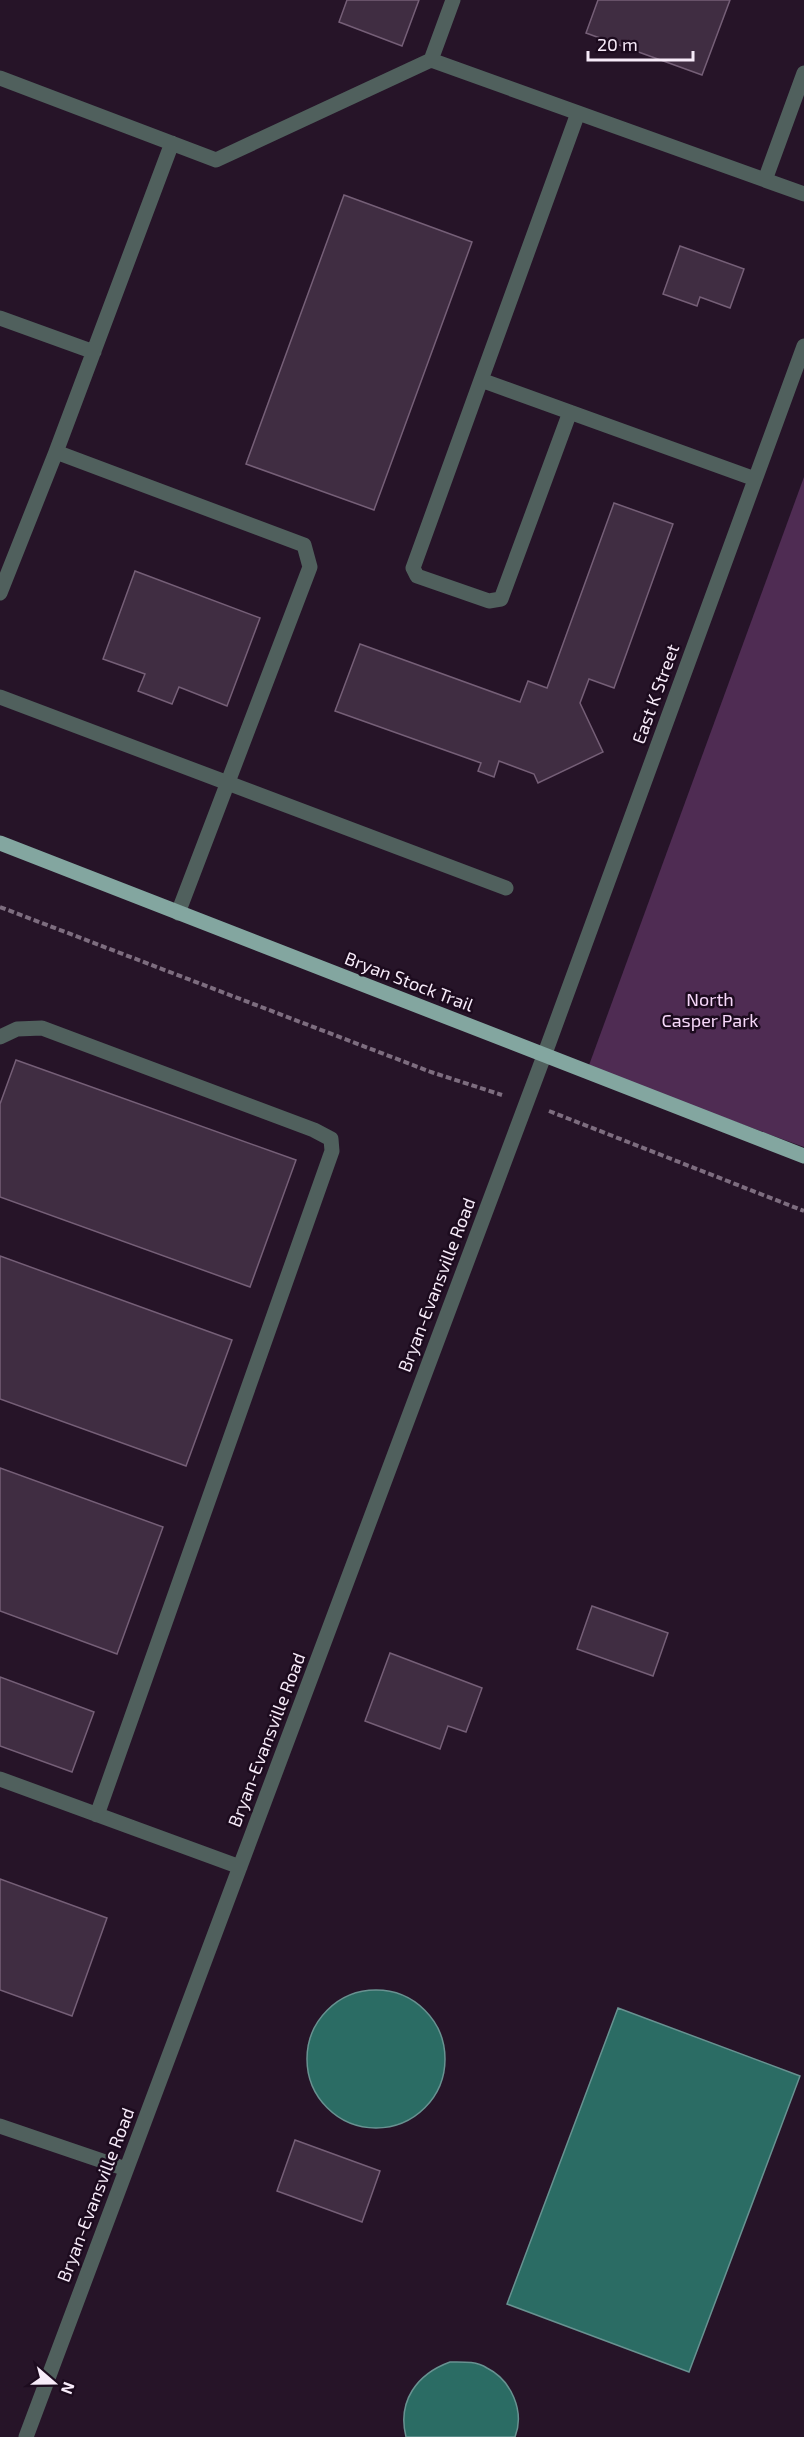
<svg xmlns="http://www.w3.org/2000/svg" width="804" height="2437" font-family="'Exo 2',sans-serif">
<rect width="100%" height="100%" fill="#261428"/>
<path fill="#4f2c53" d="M804 477V1147L588 1068Z"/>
<path fill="#2b6c64" stroke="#689291" stroke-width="1.5" d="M307 2059a69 69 0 1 1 138 0a69 69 0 1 1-138 0Z
M618 2008 800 2076 689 2372 507 2304Z
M450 2362C463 2362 476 2361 487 2368 511 2380 525 2411 515 2437H406C397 2401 417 2374 450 2362Z"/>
<path fill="#402d42" stroke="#755f77" stroke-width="1.5" d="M347 0H419L402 46 339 22Z
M598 0H730L702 75 586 33Z
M344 195 472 242 374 510 246 464Z
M680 246 744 269 730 308 700 297 697 306 663 294Z
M614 503 673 524 614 688 589 679 580 703 603 752 538 783 534 774 499 761 494 777 478 771 481 763 335 711 360 644 520 702 528 681 547 688Z
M135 571 260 618 227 706 179 687 172 704 138 691 145 674 103 659Z
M16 1060 296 1160 250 1287 0 1197V1104Z
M0 1256 232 1340 186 1466 0 1399Z
M0 1468 163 1527 117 1654 0 1611Z
M592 1606 668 1633 653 1676 577 1649Z
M390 1653 482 1688 466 1732 448 1726 440 1749 365 1721Z
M0 1677 94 1712 72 1772 0 1746Z
M0 1879 107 1918 72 2016 0 1990Z
M295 2140 380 2171 362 2222 277 2191Z"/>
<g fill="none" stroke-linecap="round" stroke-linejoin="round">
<path stroke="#7d6d7f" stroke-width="4" stroke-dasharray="6 3" stroke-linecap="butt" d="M0 907 431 1072 502 1095
M549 1111 804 1211"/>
<path stroke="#50605d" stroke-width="15" d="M431 60 453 0
M0 78 216 160 431 60 804 194
M578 113 481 380 755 479
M765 180 804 73
M0 318 94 352
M481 380 413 568 417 576 489 601 501 599 570 412
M56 452 172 143
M0 593 56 452 304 545 310 567 178 913
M0 697 506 888
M0 1037 17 1029 42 1028 314 1130 331 1139 332 1151 97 1815
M0 1779 240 1867
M0 2126 126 2169
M26 2437 544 1056 804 346"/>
<path stroke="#83a6a0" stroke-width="15" d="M0 843 804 1156"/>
</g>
<g text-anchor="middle" stroke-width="5" stroke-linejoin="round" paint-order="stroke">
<g font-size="18" fill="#f7ebf9" stroke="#1c0b1e">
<text transform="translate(656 694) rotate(-70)" y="6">East K Street</text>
<text transform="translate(409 982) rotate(21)" y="6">Bryan Stock Trail</text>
<text transform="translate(437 1285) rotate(-69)" y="6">Bryan-Evansville Road</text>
<text transform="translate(267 1740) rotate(-69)" y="6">Bryan-Evansville Road</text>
<text transform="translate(96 2195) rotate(-69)" y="6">Bryan-Evansville Road</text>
</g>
<g font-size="18" fill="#f7d8fa" stroke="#1c0b1e">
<text x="710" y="1006">North<tspan x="710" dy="21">Casper Park</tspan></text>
</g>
</g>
<g transform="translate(54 2383) rotate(110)" stroke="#1c0b1e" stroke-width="4.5" paint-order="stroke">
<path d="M0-4.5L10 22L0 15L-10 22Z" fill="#f7ebf9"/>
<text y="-9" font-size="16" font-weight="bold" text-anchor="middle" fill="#f7ebf9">N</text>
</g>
<path d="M588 51v9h105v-9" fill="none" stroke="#f7ebf9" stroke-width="3"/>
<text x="597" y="51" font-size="18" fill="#f7ebf9" stroke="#1c0b1e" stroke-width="4.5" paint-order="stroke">20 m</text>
</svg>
